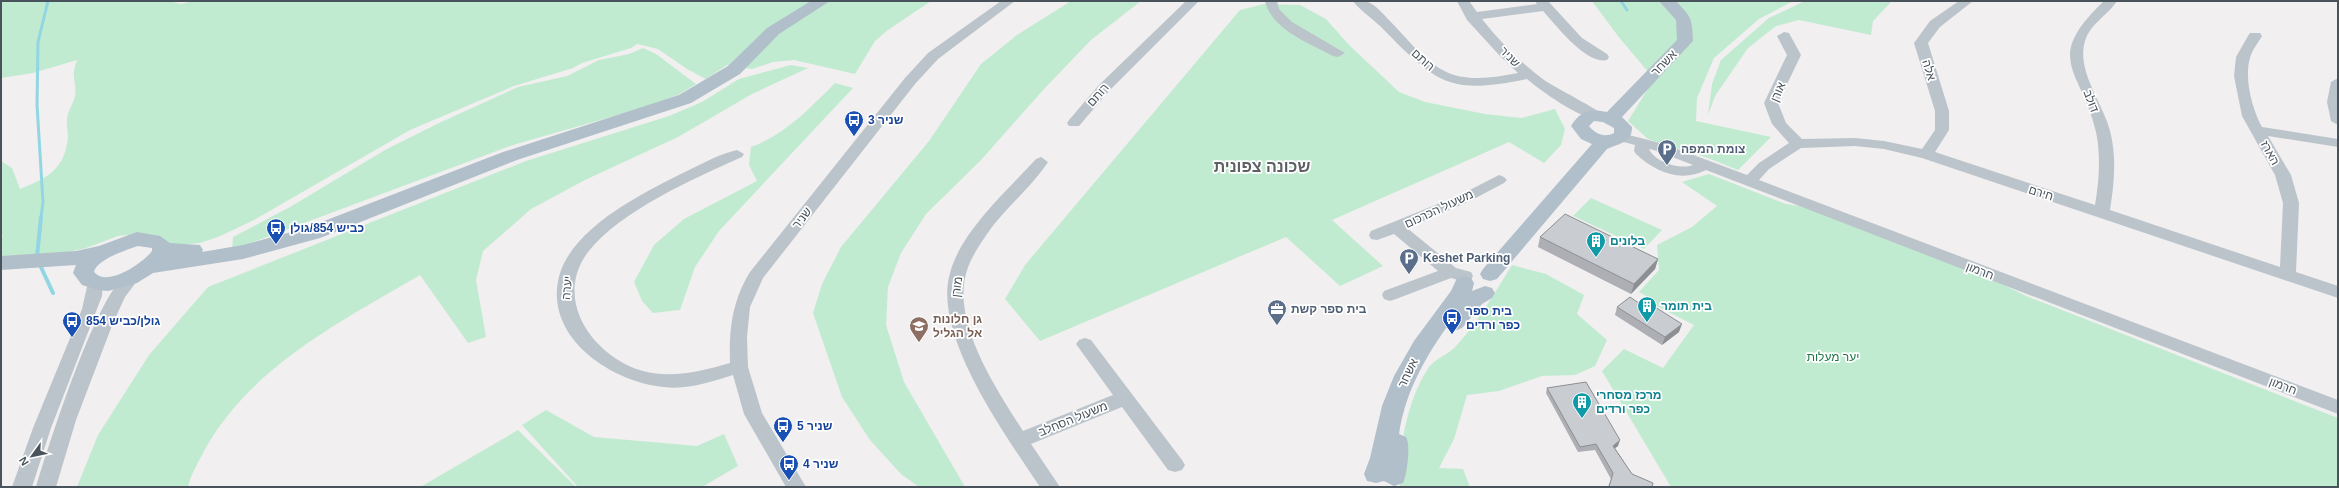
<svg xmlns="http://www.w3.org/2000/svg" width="2339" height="488" font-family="Arial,'Noto Sans Hebrew',sans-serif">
<rect width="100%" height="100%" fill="#f1efef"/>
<path fill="#c1ebd0" d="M1 1H169L181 4 193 1H931L888 30 875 41 855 74 794 60 773 62 752 69 727 65 706 79 687 69 658 49 637 44 631 48 582 63 573 68 514 86 410 130 254 220 218 237 200 243 164 246 138 234 118 236 86 248 60 254 1 258V237H4L1 235V161L12 168 20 189C47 178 65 170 68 137 68 131 66 125 67 119 68 111 73 104 75 96 77 81 70 78 77 60L33 73 1 78Z
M1071 1H1141L1091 40 1044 89 981 160 926 214 901 253 888 287 886 325 904 382 965 487H919L901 474 870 440 842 397 813 313 822 284 841 247 929 141 981 64 1017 35Z
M1592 1H1793L1759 19 1714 58 1697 98 1696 121 1771 137 1738 170 1708 158 1648 139 1628 121 1654 79 1618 36Z
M1805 1H1892L1873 21 1871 35 1799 20 1776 26 1748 48 1715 96 1708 115 1712 84 1721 60 1769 18Z
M1264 4 1300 5 1326 19 1349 45 1399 92 1425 102 1485 114 1521 118 1555 109 1565 129 1561 145 1544 163 1509 142 1332 220 1383 266 1340 286 1286 237 1040 341 1005 299 1025 265 1240 10Z
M643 48 656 54 696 84 678 95 642 108 513 145 232 250 233 237 290 207 385 150 439 123 518 87 567 76 599 60 629 54Z
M791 65 808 68 752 94 678 137 585 180 531 209 483 251 476 280 486 337 468 343 420 275C340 322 250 367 204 451 198 463 191 474 188 487H77L98 435 149 355 208 287 526 161 669 116 702 102 739 79Z
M835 83 853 88 719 231 695 267 680 310 653 313 642 301 634 282 654 245 684 219 757 181 749 165 751 147C786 134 809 109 835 83Z
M1709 174 1786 204 1817 209 1984 275 2026 296 2338 418V487H1671L1602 371 1624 349 1663 368 1694 325 1643 299 1646 296 1639 292 1659 270 1657 245 1692 227 1717 206 1682 182Z
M1591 198 1662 230 1644 249 1573 216Z
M1512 265 1546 274 1584 295 1577 314 1607 340 1595 366 1575 375 1542 376 1499 391 1467 395 1454 439 1439 468 1463 469 1470 487H1400C1399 448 1406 404 1427 370 1434 358 1449 355 1457 345 1479 321 1495 292 1512 265Z
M546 410 594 437 697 446 724 434 738 466 702 487H578L522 425Z
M518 430 576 487H420L422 486Z"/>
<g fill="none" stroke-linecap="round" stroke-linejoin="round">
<path stroke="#92d6e4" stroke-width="3" d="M1621 1 1627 10
M41 218 43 202 37 105 38 42 48 1"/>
<path stroke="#92d6e4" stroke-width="4" d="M37 257 41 217
M40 265 53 293"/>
<path fill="#bcc4cb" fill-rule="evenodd" d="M1001 1H1015L938 59 915 84 763 278 750 307 747 337 748 367 762 413 806 487H786L744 414 733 375C711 382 687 390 664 387 611 382 541 336 560 273 576 225 645 192 687 171 703 163 720 154 737 150L744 154 742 157C695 178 620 211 588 252 552 300 594 357 643 371 672 379 702 371 730 363 729 330 732 301 750 272L905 78 928 53Z
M1186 1H1199L1109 91 1079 126H1069L1067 123 1069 120 1099 85Z
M1265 1H1277L1279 9 1292 22 1345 53 1338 57 1333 56C1309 43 1272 30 1265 1Z
M1353 1C1357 1 1364 0 1368 2 1376 5 1383 14 1389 20 1408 39 1428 67 1454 75 1476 81 1497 77 1518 73L1500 56 1467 20 1457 1H1469L1477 12 1537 4 1535 1H1548L1582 38 1607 54 1609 57 1607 60C1586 65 1556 25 1543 11L1482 19C1500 42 1520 62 1544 80 1554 87 1600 110 1604 116L1602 119C1585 123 1541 91 1527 79 1450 95 1437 84 1384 30 1376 21 1359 10 1353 1Z
M1959 1H1973L1940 27 1928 43 1949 111V130L1935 152 2095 205C2099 181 2101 156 2096 132 2081 68 2042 60 2104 1H2117C2108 15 2090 24 2085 41 2076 71 2103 103 2110 131 2117 157 2114 185 2110 210L2280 267 2283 203 2275 175 2242 116 2234 76 2236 57 2248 36 2250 33H2260L2262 36C2258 43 2252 50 2250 58 2244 78 2252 109 2262 127L2338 139V147L2268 136 2291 175 2299 203 2296 272 2338 286V298L1922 158 1884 149 1855 146 1801 148 1769 169 1759 180 2338 400V414L1706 170C1681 183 1655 172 1636 154L1634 151 1635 145 1616 140 1614 137 1621 133 1664 144 1747 175 1759 163 1789 143 1772 124 1764 103 1787 55 1777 36 1784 32 1789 33 1801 55 1778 103 1786 123 1802 139 1855 138 1884 141 1922 149 1935 130V111L1914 43 1930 21ZM1649 149 1654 150 1693 165C1679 170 1655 162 1649 149Z
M2338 78V125L2331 121 2327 102 2331 82Z
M1041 157 1048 162C1031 188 1005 208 987 234 978 247 968 262 965 278 955 328 997 390 1023 431L1113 395 1076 344 1079 340 1085 338 1091 340 1182 460 1185 465 1182 470 1175 472 1168 470 1122 407 1031 444 1060 487H1040C1007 437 935 339 949 277 958 234 1007 191 1036 159Z
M1499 175 1504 177 1507 180 1504 183 1470 201 1407 228 1456 268 1471 272 1473 276 1471 280 1465 282 1451 278 1396 299 1390 301 1384 299 1382 295 1384 291 1438 271 1394 234 1377 240 1371 239 1369 235 1371 231 1460 195Z
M132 271 138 273 140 277 125 297 113 323 76 420 56 487H36C47 451 100 280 132 271Z
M95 276 101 278 103 282 102 296 51 428 32 487H12L33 428 82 309 89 278Z"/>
<path fill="#b1bfcb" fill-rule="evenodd" d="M811 1H830L779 34 740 74 691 103 517 160 320 238 243 259 153 273 137 283 108 291 98 290 82 285 73 273 76 265 1 270V256L76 251 99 246 137 232 160 236 170 243 200 245 203 250 202 252 243 245 306 228 503 152 679 95 728 66 767 28ZM138 246 152 248V251C143 263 107 288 94 272 96 260 126 250 138 246Z
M1659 1H1676C1692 18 1692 18 1693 41L1622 117 1632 127C1632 143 1620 143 1607 149L1497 279 1490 281 1483 279 1480 274 1483 269 1592 144 1581 139 1571 126C1580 111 1590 108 1607 112L1677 40 1676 20ZM1594 121 1603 122 1614 128V133C1605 138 1595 134 1589 126Z
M1464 276 1471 278 1474 283 1472 291 1485 286 1492 288 1495 293 1492 298 1482 304 1462 328 1454 331 1446 328C1423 361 1405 394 1399 434L1406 437C1411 445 1407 474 1403 483L1394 486 1384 481 1376 483 1367 481 1364 474 1370 458 1382 406 1394 376 1414 341 1451 291 1457 278Z"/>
</g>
<path fill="#adafb4" d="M1540 237 1658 259 1655 269 1631 294 1538 247Z
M1617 307 1679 332 1662 345 1615 315Z
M1547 388 1618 446 1615 448 1632 474 1652 487H1608L1611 479 1595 450 1578 452 1546 393Z"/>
<path fill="#8d8f92" d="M1658 259 1655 269 1631 294 1634 284Z
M1682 324 1679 332 1662 345 1665 337Z
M1620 440 1618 446 1611 451 1613 446Z"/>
<path fill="#c9ccd1" stroke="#8d8f92" d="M1565 214 1658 259 1634 284 1540 237Z
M1630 297 1643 306 1647 302 1682 324 1665 337 1617 307Z
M1586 382 1620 440 1613 446 1632 474 1653 483 1652 487H1609L1613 473 1596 444 1580 447 1547 388Z"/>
<defs>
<g id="bus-pin" transform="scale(1)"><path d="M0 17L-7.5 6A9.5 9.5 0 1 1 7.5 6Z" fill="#1a4fb4" stroke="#fff"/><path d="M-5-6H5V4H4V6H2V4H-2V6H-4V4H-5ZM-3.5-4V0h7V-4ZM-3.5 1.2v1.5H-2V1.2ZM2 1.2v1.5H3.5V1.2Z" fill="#fff"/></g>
<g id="parking-pin" transform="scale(1)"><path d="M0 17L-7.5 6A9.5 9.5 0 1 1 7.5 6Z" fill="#5c6f8a" stroke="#fff"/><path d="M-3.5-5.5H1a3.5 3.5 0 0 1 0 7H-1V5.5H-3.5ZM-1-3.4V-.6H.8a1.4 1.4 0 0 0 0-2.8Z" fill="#fff"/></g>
<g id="building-pin" transform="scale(1)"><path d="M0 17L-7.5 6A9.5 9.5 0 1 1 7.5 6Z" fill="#0f9aa8" stroke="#fff"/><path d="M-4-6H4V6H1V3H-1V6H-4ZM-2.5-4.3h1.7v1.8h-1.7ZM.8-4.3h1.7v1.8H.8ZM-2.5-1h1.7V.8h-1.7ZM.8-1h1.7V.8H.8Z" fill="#fff"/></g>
<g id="office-pin" transform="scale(1)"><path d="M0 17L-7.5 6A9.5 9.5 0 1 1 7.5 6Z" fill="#5c6f8a" stroke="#fff"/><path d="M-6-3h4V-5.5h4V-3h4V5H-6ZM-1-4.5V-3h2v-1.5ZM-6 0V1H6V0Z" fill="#fff"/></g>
<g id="school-pin" transform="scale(1)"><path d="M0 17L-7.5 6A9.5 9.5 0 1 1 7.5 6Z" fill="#8d6e63" stroke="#fff"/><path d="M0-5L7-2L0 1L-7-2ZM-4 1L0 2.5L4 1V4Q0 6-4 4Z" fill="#fff"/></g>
</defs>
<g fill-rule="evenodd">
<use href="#bus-pin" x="854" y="120"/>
<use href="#parking-pin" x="1667" y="149"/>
<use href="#bus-pin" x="276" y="228"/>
<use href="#building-pin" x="1596" y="241"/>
<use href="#parking-pin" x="1409" y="258"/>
<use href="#building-pin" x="1647" y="306"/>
<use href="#office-pin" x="1277" y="309"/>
<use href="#bus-pin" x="1452" y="318"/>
<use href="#bus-pin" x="72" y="321"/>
<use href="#school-pin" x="919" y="326"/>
<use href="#building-pin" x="1582" y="402"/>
<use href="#bus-pin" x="783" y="426"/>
<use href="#bus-pin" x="789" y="464"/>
</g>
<g text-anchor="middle" stroke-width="3.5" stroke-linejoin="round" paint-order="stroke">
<g font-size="12" fill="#49535b" stroke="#fff">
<text transform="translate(1510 57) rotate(45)" y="4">שניר</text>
<text transform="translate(1423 60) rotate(42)" y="4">רותם</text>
<text transform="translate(1664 63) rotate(-46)" y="4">אשחר</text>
<text transform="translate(1929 70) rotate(73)" y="4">אלה</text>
<text transform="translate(1778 92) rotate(-67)" y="4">אורן</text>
<text transform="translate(1098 95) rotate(-48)" y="4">רותם</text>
<text transform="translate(2091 101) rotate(69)" y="4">דולב</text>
<text transform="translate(2270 153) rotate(61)" y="4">הארז</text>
<text transform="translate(2041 193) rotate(18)" y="4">חירם</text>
<text transform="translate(1439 209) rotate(-25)" y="4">משעול הכרכום</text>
<text transform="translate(802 218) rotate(-52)" y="4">שניר</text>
<text transform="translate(1980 271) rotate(21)" y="4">חרמון</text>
<text transform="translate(957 287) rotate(-83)" y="4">מורן</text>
<text transform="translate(567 288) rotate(-85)" y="4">יערה</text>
<text transform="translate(1408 373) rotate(-64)" y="4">אשחר</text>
<text transform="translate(2283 386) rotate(21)" y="4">חרמון</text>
<text transform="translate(1073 419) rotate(-22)" y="4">משעול הסחלב</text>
</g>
<g font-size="12" font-weight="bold" fill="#164399" stroke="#fff" text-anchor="start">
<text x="868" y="124">שניר 3</text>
<text x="290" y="232">כביש 854/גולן</text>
<text x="1466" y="315">בית ספר<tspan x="1466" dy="14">כפר ורדים</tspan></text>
<text x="86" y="325">גולן/כביש 854</text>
<text x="797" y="430">שניר 5</text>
<text x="803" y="468">שניר 4</text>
</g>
<g font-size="12" font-weight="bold" fill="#4e5e75" stroke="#fff" text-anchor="start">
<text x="1681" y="153">צומת המפה</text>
<text x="1423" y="262">Keshet Parking</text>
<text x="1291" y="313">בית ספר קשת</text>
</g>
<g font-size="12" font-weight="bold" fill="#0d838f" stroke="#fff" text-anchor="start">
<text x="1610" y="245">בלונים</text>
<text x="1661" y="310">בית תומר</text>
<text x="1596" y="399">מרכז מסחרי<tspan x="1596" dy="14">כפר ורדים</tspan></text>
</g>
<g font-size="12" font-weight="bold" fill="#785e54" stroke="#fff" text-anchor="start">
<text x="933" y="323">גן חלונות<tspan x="933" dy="14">אל הגליל</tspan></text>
</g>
<g font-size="12" fill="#207648" stroke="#fff">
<text x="1833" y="361">יער מעלות</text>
</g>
<g font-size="16" font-weight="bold" fill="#5c6063" stroke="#fff">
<text x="1262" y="172">שכונה צפונית</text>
</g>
</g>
<rect width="2339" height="488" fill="none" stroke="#49535b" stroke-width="4"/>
<g transform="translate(32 456) rotate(237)" stroke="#ffffff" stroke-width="3" paint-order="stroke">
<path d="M0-3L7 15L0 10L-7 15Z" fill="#49535b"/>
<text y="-6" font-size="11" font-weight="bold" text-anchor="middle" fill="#49535b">N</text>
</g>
</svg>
